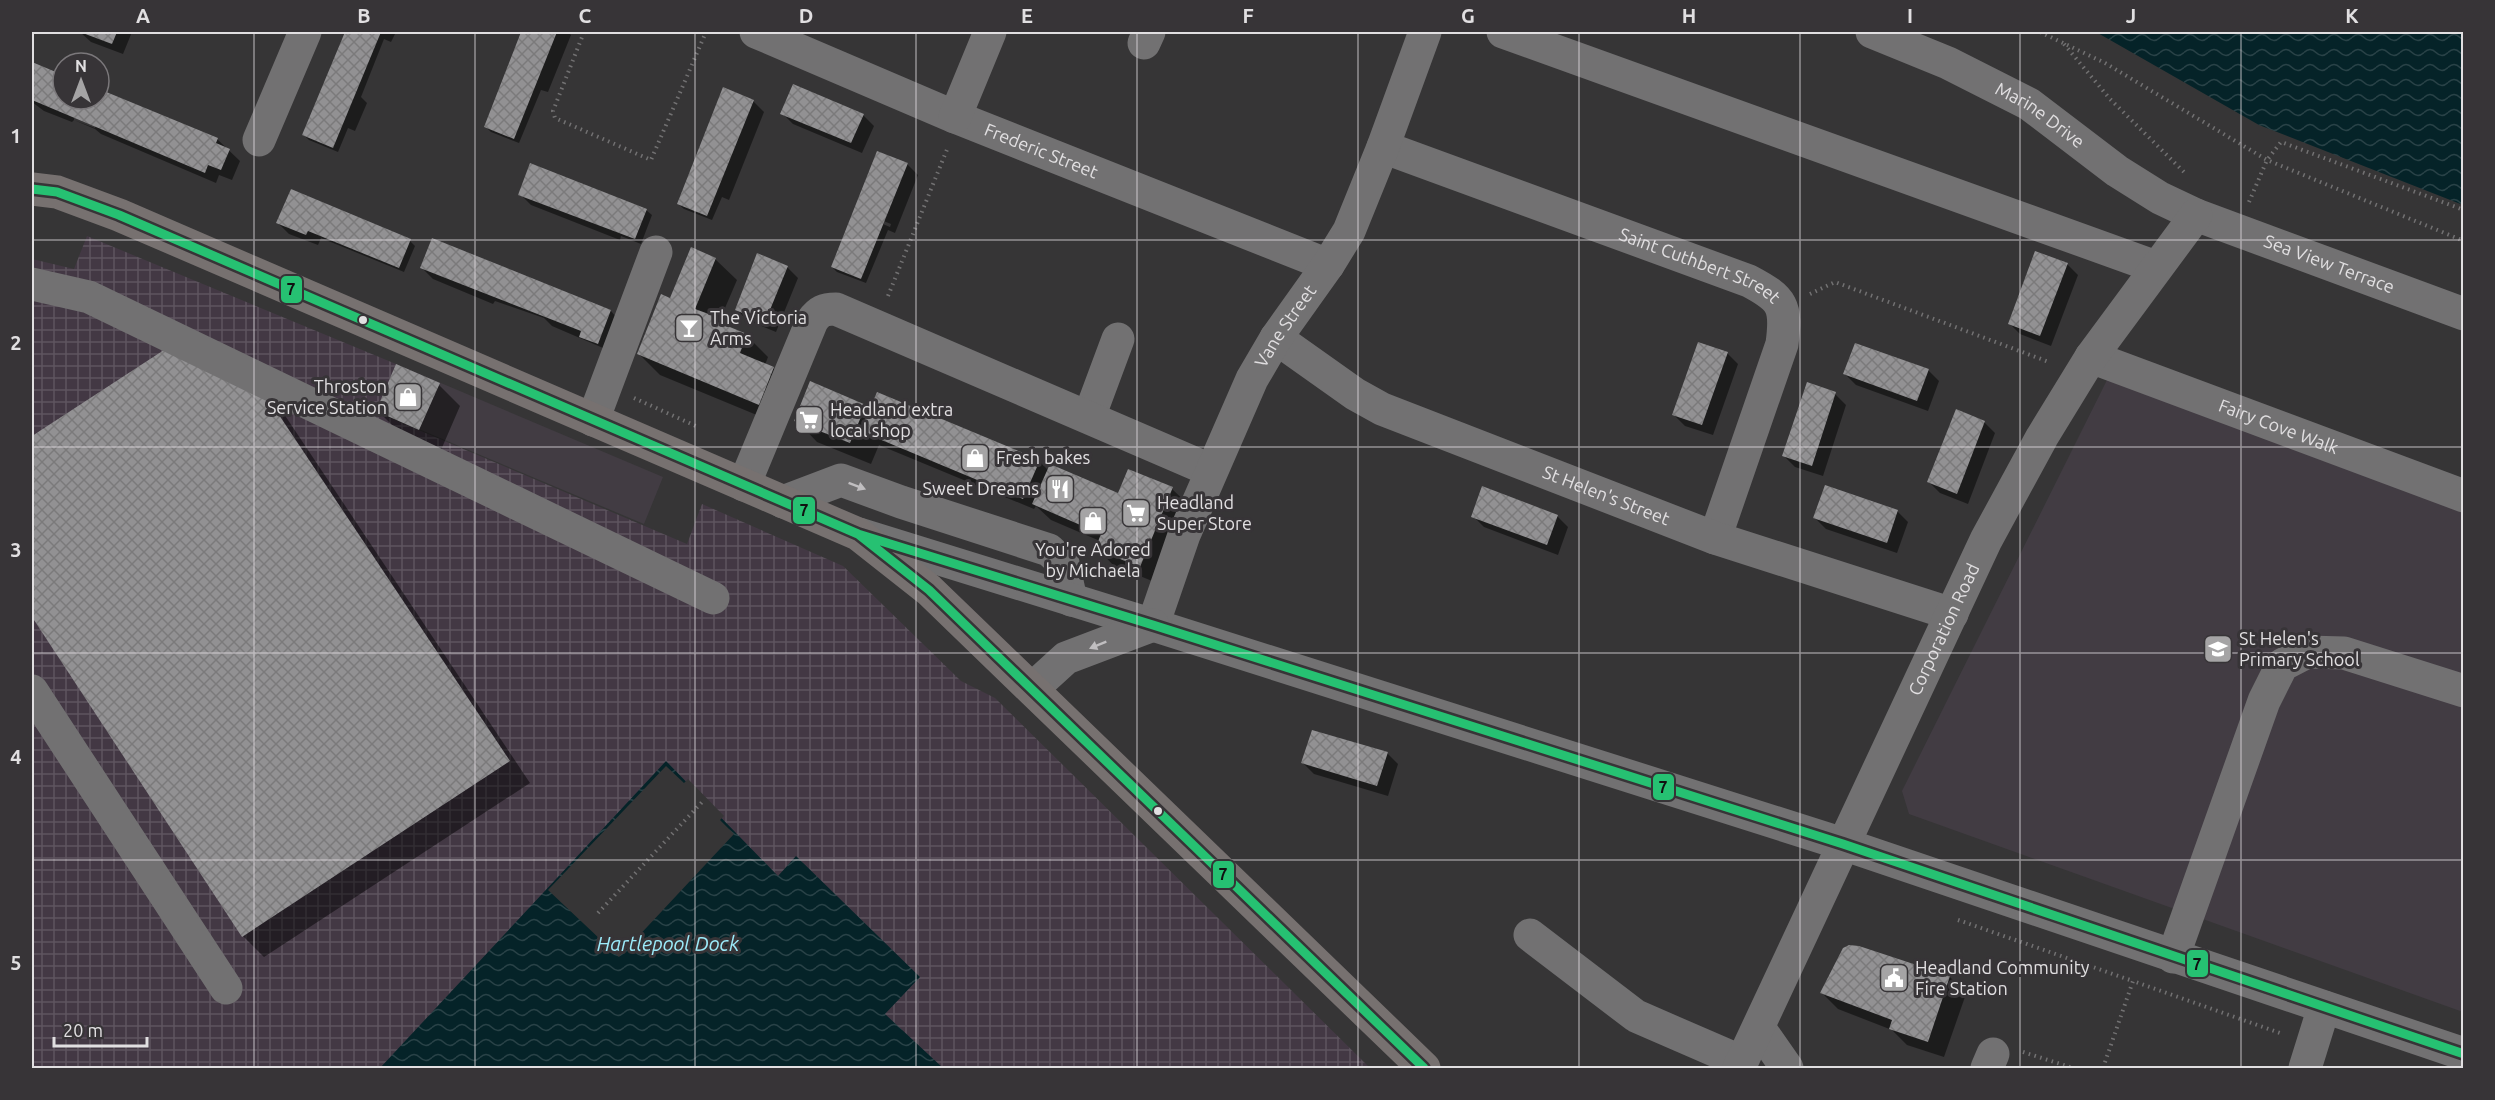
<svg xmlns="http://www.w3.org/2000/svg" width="2495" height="1100" font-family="Ubuntu,sans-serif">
<defs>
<pattern id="industrial-grid" width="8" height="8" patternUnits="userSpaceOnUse" patternTransform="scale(1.5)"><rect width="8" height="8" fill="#433844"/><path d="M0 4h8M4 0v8" fill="none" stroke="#5e545f"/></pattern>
<pattern id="water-waves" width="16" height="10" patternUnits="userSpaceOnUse" patternTransform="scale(1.5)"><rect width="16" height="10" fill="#052328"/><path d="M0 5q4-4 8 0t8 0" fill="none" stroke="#294247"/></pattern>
<pattern id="building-cross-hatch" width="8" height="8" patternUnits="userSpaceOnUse" patternTransform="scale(1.5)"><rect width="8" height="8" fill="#929193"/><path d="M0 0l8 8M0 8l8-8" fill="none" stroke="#7b7a7b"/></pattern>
</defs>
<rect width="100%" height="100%" fill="#363536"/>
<path fill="#423c43" d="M396 364 663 477 644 524 376 411Z
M2110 374 2463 507V1012L1909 814 1902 791Z"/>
<path fill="url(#industrial-grid)" d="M87 236 396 364 376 412 687 544 702 504 843 566 961 681 995 698 1370 1068H32V259L74 269Z"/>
<path fill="url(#water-waves)" d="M2096 32H2463V205L2259 125Z
M666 761 778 876 796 856 920 977 885 1014 943 1068H380Z"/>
<path fill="#363536" d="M666 766 684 783 688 779 724 816 720 820 734 834 619 957 548 890Z"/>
<path fill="#0007" fill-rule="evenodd" d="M80 32H132L123 54 91 42Z
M347 32H396L391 42 384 39 361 97 367 103 355 131 348 128 338 152 309 140 304 135Z
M523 32H568L571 35 548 92 541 90 519 143 491 132 486 127Z
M32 63 63 76V99H99V90L217 139 240 161 232 180 219 175 216 183 101 134 95 129 74 120 72 122 44 111 32 102ZM74 116 96 125 95 128 74 120Z
M753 101 764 112 729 200 722 197 712 220 684 209 678 204Z
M782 113 863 115 874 126 862 153 793 124Z
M877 153 907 164 918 175 895 233 888 230 866 283 837 272 832 267ZM866 214 891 224 890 227 866 217Z
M520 194 646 210 652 215 641 244 621 236 620 240 531 205Z
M278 223 410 241 415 246 404 272 321 238 318 245 289 234Z
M715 259 737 280 719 322 723 326 747 336 768 357 765 365 774 369 795 390 781 425 660 375 638 353 671 300Z
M2067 264 2078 275 2051 346 2020 334 2009 323Z
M787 267 798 278 776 332 747 320 736 309Z
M422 268 583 301 611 311 616 317 603 348 552 326 544 318 495 301 493 304 433 279Z
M167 350 260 389 282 411 530 783 264 957 243 936 32 615V438Z
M1727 353 1738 364 1713 435 1685 426 1674 415Z
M1928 370 1939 381 1928 411 1856 385 1845 374Z
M439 385 460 406 441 450 399 432 378 411Z
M1835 394 1846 405 1823 476 1795 467 1784 456Z
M865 406 870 411 1039 461 1049 471 1119 495 1172 489 1189 505 1157 583 1113 565 1097 548 1100 541 1051 520 1036 506 1034 509 879 445 871 464 817 442 796 420Z
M1984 422 1995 433 1968 504 1940 493 1929 482Z
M1897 511 1908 522 1897 553 1826 529 1815 518Z
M1473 516H1557L1568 527 1558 555 1484 527Z
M1387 753 1398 764 1388 796 1314 774 1303 763Z
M1859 947 1950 977 1966 994 1944 1057 1907 1045 1892 1030 1838 1009 1822 993Z"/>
<path fill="url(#building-cross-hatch)" d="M80 32H117L112 44Z
M345 32H381L333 148 302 135Z
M521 32H557L514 139 484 127Z
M32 62 63 75V99H99V89L218 138 216 143 230 149 221 170 208 165 205 173 32 100Z
M793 84 864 114 851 143 780 114Z
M723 87 754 100 707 216 677 204Z
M877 151 908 163 861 279 831 267Z
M530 163 647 209 635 239 518 195Z
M291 189 411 239 399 268 308 231 306 235 276 223Z
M432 238 611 310 598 344 579 337 581 331 420 268Z
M691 247 716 258 695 309 717 317 715 321 747 334 740 353 774 367 759 405 637 354 661 294 670 298Z
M2035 251 2068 263 2040 336 2008 324Z
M757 253 788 266 765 322 735 310Z
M1698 342 1728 352 1702 425 1672 415Z
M1855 343 1929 369 1917 401 1843 374Z
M167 348 261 388 510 761 242 937 32 617V436Z
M396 364 440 383 419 430 376 411Z
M810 381 866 405 850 443 794 421Z
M1807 382 1836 392 1812 466 1782 456Z
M877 392 1040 460 1023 499 860 431Z
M1956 409 1985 421 1957 494 1927 482Z
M1050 464 1118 493 1128 469 1173 487 1140 567 1095 549 1101 534 1032 504Z
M1825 485 1898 510 1887 543 1813 518Z
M1482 486 1558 515 1547 545 1471 517Z
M1312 730 1388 752 1377 786 1301 763Z
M1849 945 1859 946 1950 976 1928 1042 1889 1029 1892 1020 1820 993 1843 948Z"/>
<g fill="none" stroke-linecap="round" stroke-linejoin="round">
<path stroke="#727172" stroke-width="4" stroke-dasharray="1.5 4.5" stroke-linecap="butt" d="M584 32 553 111 555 118 651 160 706 32
M2040 32 2105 63 2267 160 2464 241
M2064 44 2110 99 2184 172
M2249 202 2267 160 2281 142 2464 210
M1810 294 1835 282 2049 362
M888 296 948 147
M634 398 698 427
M598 913 704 800
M1958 920 2133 981
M2023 1052 2073 1068
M2103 1068 2133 981 2283 1034"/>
<g stroke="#727172" stroke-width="33">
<path id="s1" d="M756 32 955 117 1328 265"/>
<path d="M1503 32 2156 267"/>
<path id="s2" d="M1872 32 1948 63 2029 104 2117 171 2160 198 2196 215 2464 314"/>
<path d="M1144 43 1149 32"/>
<path d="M955 117 990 32"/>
<path d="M259 140 305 32"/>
<path id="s3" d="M1383 147 1749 281C1783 299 1787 306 1782 344L1715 538"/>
<path d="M32 284 89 297 713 598"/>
<path id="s4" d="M1276 338 1355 394 1382 409 1715 538 1952 614"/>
<path id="s5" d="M2091 357 2464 496"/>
<path d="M1089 417 1118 339"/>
<path d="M593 420 656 252"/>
<path d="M744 485 812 321C819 311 824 309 836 309L1210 470"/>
<path d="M783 502 841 480 901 502 1049 550 1063 563 1071 600"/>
<path d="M859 534 1153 625 1843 844 2464 1054"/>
<path id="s6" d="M1153 625 1184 535 1252 379 1276 338 1328 265 1349 231 1383 147 1425 32"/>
<path d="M1032 689 1066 658 1153 625"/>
<path d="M32 691 226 988"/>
<path d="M1530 935 1636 1016 1742 1062"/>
<path d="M2173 957 2264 701 2282 665 2307 652 2344 653 2464 691"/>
<path d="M1759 1028 1787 1068"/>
<path id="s7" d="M1739 1068 1986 540 2042 437 2091 357 2196 215"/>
<path d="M1987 1068 1993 1054"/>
<path d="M2305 1068 2324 1007"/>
</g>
<path stroke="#777170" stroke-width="33" d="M32 189 57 192 119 215 858 534 929 590 1424 1068"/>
<g stroke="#373437" stroke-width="14">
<path id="bus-1" d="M32 189 57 192 119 215 858 534 929 590 1424 1068
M858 534 1153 625 1843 844 2464 1054"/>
</g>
<use href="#bus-1" stroke="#26c172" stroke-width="9"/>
</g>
<defs><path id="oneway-solid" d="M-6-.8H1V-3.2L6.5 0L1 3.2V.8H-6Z" transform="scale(1.5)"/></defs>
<g fill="#c0bec0">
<use href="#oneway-solid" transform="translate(857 486) rotate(21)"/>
<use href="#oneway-solid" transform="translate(1098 645) rotate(158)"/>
</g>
<path fill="none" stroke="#e1dfe1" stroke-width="1.5" stroke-opacity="0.55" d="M254 32V1068M475 32V1068M695 32V1068M916 32V1068M1137 32V1068M1358 32V1068M1579 32V1068M1800 32V1068M2020 32V1068M2241 32V1068M32 240H2464M32 447H2464M32 653H2464M32 860H2464"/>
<defs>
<g id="bar-square" transform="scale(1.5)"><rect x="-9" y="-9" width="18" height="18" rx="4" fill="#a5a4a5" stroke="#373437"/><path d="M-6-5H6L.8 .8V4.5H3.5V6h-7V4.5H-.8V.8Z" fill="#fff"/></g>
<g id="shop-square" transform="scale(1.5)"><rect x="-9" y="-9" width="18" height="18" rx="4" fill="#a5a4a5" stroke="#373437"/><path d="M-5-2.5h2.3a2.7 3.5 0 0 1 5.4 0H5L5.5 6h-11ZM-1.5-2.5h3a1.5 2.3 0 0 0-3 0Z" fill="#fff"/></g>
<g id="supermarket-square" transform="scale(1.5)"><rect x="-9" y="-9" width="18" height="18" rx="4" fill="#a5a4a5" stroke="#373437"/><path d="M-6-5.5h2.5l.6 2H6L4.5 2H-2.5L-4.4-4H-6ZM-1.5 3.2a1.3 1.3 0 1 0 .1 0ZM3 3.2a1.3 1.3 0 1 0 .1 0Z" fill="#fff"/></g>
<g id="restaurant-square" transform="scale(1.5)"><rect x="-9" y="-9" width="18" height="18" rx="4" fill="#a5a4a5" stroke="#373437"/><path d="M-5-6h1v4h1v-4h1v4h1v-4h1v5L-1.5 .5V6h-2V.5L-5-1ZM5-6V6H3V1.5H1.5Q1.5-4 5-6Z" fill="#fff"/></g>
<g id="school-square" transform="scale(1.5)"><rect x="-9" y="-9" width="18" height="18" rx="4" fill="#a5a4a5" stroke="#373437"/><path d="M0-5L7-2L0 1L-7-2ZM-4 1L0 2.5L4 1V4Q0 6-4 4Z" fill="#fff"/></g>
<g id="civic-square" transform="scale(1.5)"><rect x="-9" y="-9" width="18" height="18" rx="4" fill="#a5a4a5" stroke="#373437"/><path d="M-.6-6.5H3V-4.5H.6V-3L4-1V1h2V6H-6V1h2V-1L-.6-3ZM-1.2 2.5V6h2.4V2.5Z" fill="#fff"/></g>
</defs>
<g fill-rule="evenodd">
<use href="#bar-square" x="689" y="328"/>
<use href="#shop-square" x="408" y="397"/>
<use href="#supermarket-square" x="809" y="420"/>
<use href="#shop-square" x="975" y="458"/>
<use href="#restaurant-square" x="1060" y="489"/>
<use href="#supermarket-square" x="1136" y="513"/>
<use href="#shop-square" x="1093" y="521"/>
<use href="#school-square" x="2218" y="649"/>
<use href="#civic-square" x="1894" y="978"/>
</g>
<g fill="#e1dfe1" stroke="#373437" stroke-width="2">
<circle cx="363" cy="320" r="5"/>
<circle cx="1158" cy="811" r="5"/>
</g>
<g text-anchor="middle" stroke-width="6" stroke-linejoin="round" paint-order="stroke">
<g font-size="18" fill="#e1dfe1" stroke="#373437">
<text dy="6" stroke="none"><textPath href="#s2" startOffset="188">Marine Drive</textPath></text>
<text dy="6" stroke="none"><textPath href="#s1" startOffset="309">Frederic Street</textPath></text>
<text dy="6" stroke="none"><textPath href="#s2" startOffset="516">Sea View Terrace</textPath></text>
<text dy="6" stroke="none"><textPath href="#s3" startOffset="338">Saint Cuthbert Street</textPath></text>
<text dy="6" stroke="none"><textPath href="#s6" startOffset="328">Vane Street</textPath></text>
<text dy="6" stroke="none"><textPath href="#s5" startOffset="200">Fairy Cove Walk</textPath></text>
<text dy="6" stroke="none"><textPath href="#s4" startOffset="368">St Helen's Street</textPath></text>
<text dy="6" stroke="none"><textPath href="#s7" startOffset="484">Corporation Road</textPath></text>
</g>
<g font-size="18" fill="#e1dfe1" stroke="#373437" text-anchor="start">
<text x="710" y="324">The Victoria<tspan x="710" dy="21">Arms</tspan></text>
<text x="387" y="393" text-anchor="end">Throston<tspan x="387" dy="21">Service Station</tspan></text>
<text x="830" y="416">Headland extra<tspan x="830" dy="21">local shop</tspan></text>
<text x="996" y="464">Fresh bakes</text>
<text x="1039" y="495" text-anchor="end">Sweet Dreams</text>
<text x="1157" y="509">Headland<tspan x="1157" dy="21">Super Store</tspan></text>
<text x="1093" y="556" text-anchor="middle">You're Adored<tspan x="1093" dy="21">by Michaela</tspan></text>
<text x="2239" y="645">St Helen's<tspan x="2239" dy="21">Primary School</tspan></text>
<text x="1915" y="974">Headland Community<tspan x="1915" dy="21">Fire Station</tspan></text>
</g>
<g font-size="20" font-style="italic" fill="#9cebfa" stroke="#373437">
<text x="668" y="951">Hartlepool Dock</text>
</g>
</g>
<g stroke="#373437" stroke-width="2">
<rect x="280" y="275" width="23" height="29" rx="6" fill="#26c172"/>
<rect x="792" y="496" width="24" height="29" rx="6" fill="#26c172"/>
<rect x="1652" y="773" width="23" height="28" rx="6" fill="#26c172"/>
<rect x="1212" y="860" width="23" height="29" rx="6" fill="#26c172"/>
<rect x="2186" y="949" width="23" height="29" rx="6" fill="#26c172"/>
</g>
<g font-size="16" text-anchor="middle" font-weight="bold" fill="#111">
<text x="291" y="295">7</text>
<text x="804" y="516">7</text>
<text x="1663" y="793">7</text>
<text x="1223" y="880">7</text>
<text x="2197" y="970">7</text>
</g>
<rect width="2495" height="1100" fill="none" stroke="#373437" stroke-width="66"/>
<g transform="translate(81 81)"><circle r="28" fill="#373437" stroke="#7b787b" stroke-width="1.5"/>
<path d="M0-4.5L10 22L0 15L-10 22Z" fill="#a5a4a5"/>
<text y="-9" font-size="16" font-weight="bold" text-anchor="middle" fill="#e1dfe1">N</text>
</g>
<path d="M54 1037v9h93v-9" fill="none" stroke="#e1dfe1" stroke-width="3"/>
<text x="63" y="1037" font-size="18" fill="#e1dfe1" stroke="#373437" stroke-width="4.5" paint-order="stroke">20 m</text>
<rect x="33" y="33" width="2429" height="1034" fill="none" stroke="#e1dfe1" stroke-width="2"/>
<g font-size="20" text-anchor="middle" font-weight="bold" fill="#e1dfe1">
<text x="143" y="23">A</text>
<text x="364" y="23">B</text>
<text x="585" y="23">C</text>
<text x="806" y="23">D</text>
<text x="1027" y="23">E</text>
<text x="1248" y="23">F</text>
<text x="1468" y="23">G</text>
<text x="1689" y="23">H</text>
<text x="1910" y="23">I</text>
<text x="2131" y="23">J</text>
<text x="2352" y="23">K</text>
<text x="16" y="143">1</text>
<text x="16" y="350">2</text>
<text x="16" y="557">3</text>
<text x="16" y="764">4</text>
<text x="16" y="970">5</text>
</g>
</svg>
